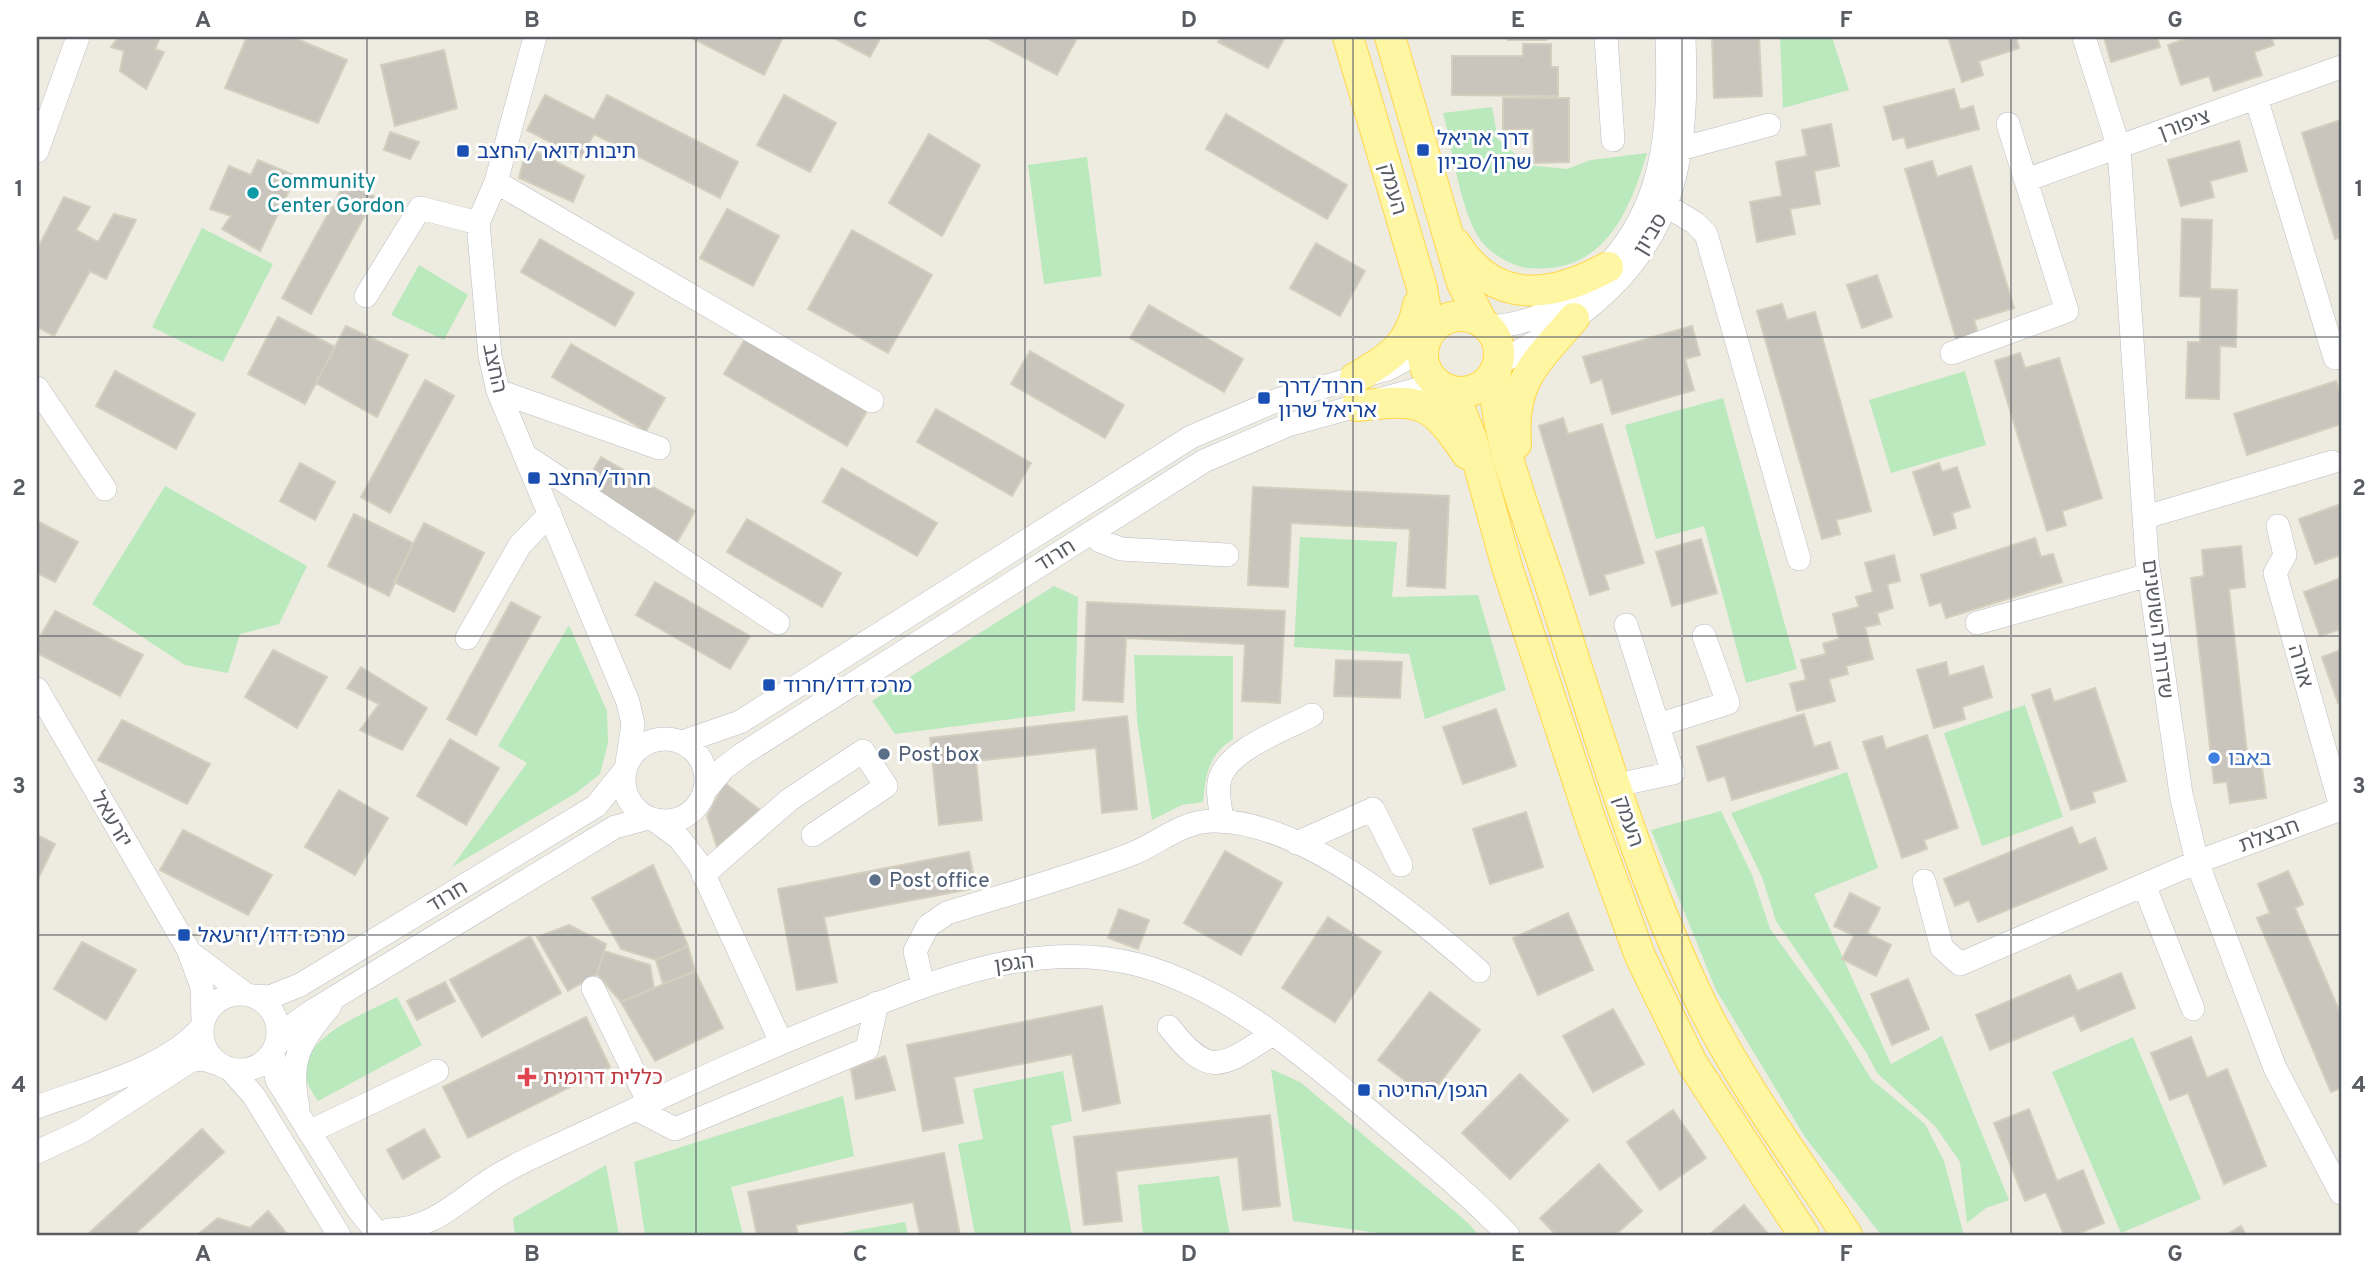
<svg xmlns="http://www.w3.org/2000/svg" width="2378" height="1272" font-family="Overpass,'Noto Sans Hebrew',sans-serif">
<rect width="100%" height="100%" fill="#eeece0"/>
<path fill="#b9e9bc" d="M1780 37H1832L1849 90 1783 108Z
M1492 107 1498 139 1527 165 1567 169 1591 160 1647 153C1629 214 1603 275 1528 268 1513 267 1487 252 1479 238 1459 206 1453 150 1443 113Z
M1087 157 1102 276 1044 284 1028 165Z
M202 228 273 264 223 362 152 327Z
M419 265 468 295 444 340 391 315Z
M1965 371 1986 445 1891 473 1869 400Z
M1723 398 1797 669 1746 683 1704 526 1656 539 1625 425Z
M165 486 307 566 279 624 240 634 228 673 185 665 92 604Z
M1300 537 1397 542 1392 597 1478 595 1506 690 1425 719 1409 654 1294 647Z
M1054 586 1078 597 1075 711 895 734 872 701Z
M569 625 607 711 608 743 600 774 576 793 452 867 527 763 498 746Z
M1134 655 1233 656V739C1208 756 1206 773 1203 802L1182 805 1152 820 1137 721Z
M2025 705 2063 817 1982 846 1944 733Z
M1847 772 1878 868 1814 894 1891 1064 1942 1036 2009 1200 1986 1208 1967 1223 1960 1162 1935 1126 1877 1073 1866 1052 1776 921 1762 877 1731 813Z
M1721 811 1752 875 1770 929 1832 1015 1871 1079 1925 1124 1944 1161 1963 1232 1960 1235H1881L1805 1137 1716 990 1651 830Z
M397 997 422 1045 318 1101C312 1092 304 1081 305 1071 307 1033 369 1012 397 997Z
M2133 1037 2201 1199 2121 1233 2052 1072Z
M1271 1069 1300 1082 1466 1221 1479 1235H1393L1293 1221Z
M1063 1071 1072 1121 1051 1126 1072 1235H975L958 1144 983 1139 973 1089Z
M843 1096 854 1156 731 1187 743 1235H645L634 1162Z
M606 1165 619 1235H515L513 1218Z
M1219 1176 1230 1235H1143L1138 1185Z
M905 1222 908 1235H829Z"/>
<path fill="#c9c5bd" stroke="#d3cebe" stroke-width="2" d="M119 37H160L155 49 164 52 146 89 120 71 124 51 111 47Z
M247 37H292L347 60 318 123 225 88Z
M690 37H779L782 39 764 75Z
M832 37H881L870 57Z
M985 37H1069L1076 40 1057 75Z
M1221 37H1285L1268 68 1218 42Z
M1508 37H1546V40H1508Z
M1712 37H1759L1762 96 1714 98Z
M1948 37H2016L2019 48 1979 61 1983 75 1962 82Z
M2104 37H2157L2160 47 2111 62Z
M2190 37H2271L2274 45 2254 52 2262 75 2214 91 2209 76 2181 85 2168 45Z
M1523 44H1551V67H1558V96L1452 95V56H1523Z
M444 50 457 108 395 126 381 65Z
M1954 89 1960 110 1973 106 1979 129 1907 148 1904 137 1893 140 1884 107Z
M545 95 594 120 607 95 738 162 720 198 594 134 581 158 527 130Z
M784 95 836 123 810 172 757 145Z
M1503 98H1569V162L1534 163 1533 129 1503 130Z
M1226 114 1347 185 1327 219 1206 149Z
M2341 120V237L2335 239 2302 133Z
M1831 124 1839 166 1814 171 1820 204 1790 209 1795 234 1757 242 1750 202 1782 196 1776 162 1807 156 1802 130Z
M390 132 419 142 410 159 384 150Z
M929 134 980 165 942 236 889 203Z
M2239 141 2247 171 2210 181 2214 197 2181 206 2168 160Z
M527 147 584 176 573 202 519 178Z
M258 160 296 176 260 251 222 229 231 216 210 209 229 166 251 175Z
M1932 161 1937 177 1971 166 2014 308 1974 320 1978 334 1957 341 1905 169Z
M346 181 375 197 311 314 282 298Z
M64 197 90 207 76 230 98 242 114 214 136 220 106 279 90 271 54 336 37 327V250Z
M727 209 779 236 753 286 700 258Z
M2182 219 2212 220 2210 289 2237 290 2236 347 2220 346 2219 399 2186 398 2188 342H2200L2201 297 2180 296Z
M852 230 932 275 888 353 808 309Z
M540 239 634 293 615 326 521 272Z
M1316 243 1365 271 1340 316 1290 288Z
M1877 275 1892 317 1862 328 1847 285Z
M1782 304 1787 320 1815 312 1871 511 1836 520 1840 534 1822 539 1757 311Z
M1149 305 1243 359 1224 392 1130 338Z
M278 317 335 347 305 404 248 374Z
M346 326 408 355 377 417 316 383Z
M1692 326 1700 355 1685 359 1694 390 1612 414 1602 379 1591 383 1583 357Z
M745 339 867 411 847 446 724 374Z
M571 344 665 398 646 431 552 377Z
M1030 351 1124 405 1105 438 1011 384Z
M2020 353 2025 368 2059 358 2102 498 2062 511 2066 525 2047 531 1995 361Z
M115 371 195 414 176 449 96 406Z
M425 380 454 396 390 513 361 497Z
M2336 381 2341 398V424L2247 455 2234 414Z
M936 409 1031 463 1012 496 917 442Z
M1563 418 1568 434 1602 424 1644 563 1604 575 1609 589 1590 595 1539 426Z
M601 457 695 511 676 544 582 490Z
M300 463 335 482 315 520 280 501Z
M1939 463 1942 472 1957 467 1970 507 1952 513 1956 528 1934 535 1913 472Z
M842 468 937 523 917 556 823 502Z
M1253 487 1449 496 1445 588 1407 586 1410 529 1291 523 1288 587 1248 585Z
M2341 504V555L2315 564 2299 519Z
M354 514 413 543 389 596 328 566Z
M747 519 841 573 822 607 727 552Z
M37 521 78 542 55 582 37 573Z
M424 523 484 553 454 612 394 582Z
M2035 538 2041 557 2053 554 2062 582 1946 618 1941 602 1930 606 1921 575Z
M1701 539 1717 593 1672 606 1656 552Z
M2241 546 2245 587 2229 589 2248 762 2261 760 2266 798 2230 803 2227 782 2214 783 2191 578 2204 576 2202 550Z
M1894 555 1900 581 1887 584 1893 608 1877 613 1880 624 1865 627 1873 659 1846 666 1848 674 1829 679 1835 701 1797 711 1790 684 1806 680 1801 660 1826 654 1823 644 1839 639 1833 614 1859 607 1856 597 1873 592 1865 563Z
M2341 578V629L2320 636 2304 592Z
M655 582 750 636 730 669 636 615Z
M511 602 540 617 476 735 447 719Z
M1087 602 1285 611 1280 703 1242 701 1245 644 1126 638 1123 702 1083 700Z
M55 611 143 655 120 696 37 653V642Z
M273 650 327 677 297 728 245 697Z
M2341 650V702L2338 703 2322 657Z
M1336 660 1402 662 1400 698 1334 696Z
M1946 662 1949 676 1983 666 1992 697 1962 707 1965 719 1934 728 1917 670Z
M361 667 427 708 402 750 360 730 379 704 347 688Z
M2095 688 2126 781 2092 792 2095 802 2071 810 2032 695 2050 689 2054 702Z
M1496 709 1516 766 1463 784 1443 727Z
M1804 714 1814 747 1830 742 1838 768 1732 800 1725 776 1708 781 1697 747Z
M1127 716 1137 809 1102 813 1096 748 976 761 982 820 939 825 930 738Z
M122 720 210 764 187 804 98 760Z
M1927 735 1958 828 1924 840 1927 849 1902 858 1863 742 1882 736 1886 749Z
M450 739 499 768 466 825 417 796Z
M725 783 760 810 717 847 707 816Z
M339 790 388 818 355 875 305 847Z
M1526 812 1543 867 1490 884 1473 829Z
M2072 827 2079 845 2095 838 2107 869 1978 922 1969 900 1955 906 1944 879Z
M183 830 272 875 248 915 160 870Z
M37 835 55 844 37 881Z
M1225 851 1282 883 1241 955 1184 923Z
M969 852 976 888 824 917 837 982 797 990 778 889Z
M653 865 688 946 656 960 621 949 592 898Z
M2288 871 2303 904 2295 908 2341 1015V1088L2331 1092 2257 918 2270 913 2258 884Z
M1850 893 1880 908 1867 933 1891 945 1876 976 1842 959 1854 936 1834 926Z
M1119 909 1149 920 1138 949 1108 938Z
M1568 913 1593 970 1538 995 1513 938Z
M1328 917 1381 952 1335 1022 1282 988Z
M569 925 606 944 597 974 568 991 537 937Z
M530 936 561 993 482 1037 450 980Z
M82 942 136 970 106 1020 54 989Z
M688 946 695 971 663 984 656 960Z
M604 951 650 965 654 988 621 1002 597 974Z
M695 971 723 1028 655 1061 621 1002Z
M2121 973 2135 1008 2081 1031 2074 1015 1990 1050 1976 1015 2070 975 2077 991Z
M1908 979 1929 1029 1892 1045 1871 994Z
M445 982 455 1001 417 1020 407 1001Z
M1430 992 1480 1030 1428 1098 1378 1060Z
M1102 1006 1120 1103 1083 1111 1072 1054 954 1077 963 1123 923 1131 907 1045Z
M1613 1009 1644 1064 1593 1092 1563 1036Z
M586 1017 610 1067 468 1138 443 1087Z
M2191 1037 2207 1078 2227 1069 2266 1166 2224 1184 2188 1093 2170 1100 2151 1053Z
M885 1056 895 1090 856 1099 851 1069Z
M1520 1074 1568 1120 1510 1179 1462 1133Z
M2029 1109 2057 1181 2083 1170 2104 1223 2075 1235H2064L2046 1192 2025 1201 1994 1123Z
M1673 1110 1706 1158 1660 1190 1627 1142Z
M1270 1115 1280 1206 1243 1210 1238 1157 1116 1171 1122 1221 1084 1225 1074 1137Z
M202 1129 224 1152 134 1235H87Z
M424 1129 440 1157 403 1179 387 1150Z
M944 1153 960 1235H920L913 1202 796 1225 798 1235H757L748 1192Z
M1599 1164 1642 1211 1615 1235H1556L1540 1218Z
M1744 1205 1769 1235H1709Z
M268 1211 288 1235H197L218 1218 250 1228Z
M2241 1226 2246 1235H2226Z"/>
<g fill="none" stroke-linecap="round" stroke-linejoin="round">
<g stroke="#bbbdc4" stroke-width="24">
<path id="minor" d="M535 37 496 182 478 223 490 356 498 391 628 702 633 724 627 763
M1606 37 1613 140
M2084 37 2119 148 2147 560 2181 794 2197 862 2275 1068 2341 1193
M2256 98 2335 358
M1680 149 1769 125
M37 151 78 37
M2026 180 2341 67
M496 182 872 401
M1667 206 1695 223 1706 234 1799 559
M366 296 420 208 478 223
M1488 327C1530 324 1558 311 1589 284 1666 216 1670 133 1667 37
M1952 353 2067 311 2008 124
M1498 365C1527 345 1560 330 1588 308 1680 234 1688 148 1684 37
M37 388 105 489
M498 391 659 448
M526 456 778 623
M2146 517 2332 462
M2278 526 2285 555 2275 573 2341 807
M1095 530 1100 541 1121 549 1227 555
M1977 623 2149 575
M467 638 520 545 550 514
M37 689 188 949 202 987 203 1020
M1658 725 1728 703 1704 636
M624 780a41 41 0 1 1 82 0a41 41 0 1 1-82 0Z
M682 742 740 722 1191 437 1280 399 1388 369 1423 350
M1617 785 1673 773 1626 625
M704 792 724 768 741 755 1204 461 1288 425 1418 389 1441 387
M656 821 679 838 699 864 781 1042
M1222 821C1221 809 1217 795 1219 783 1223 751 1286 729 1312 715
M1297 843 1373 809 1401 865
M703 875 789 800 863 751 886 786 813 835
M1924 881 1942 948 1960 964 2197 862 2341 809
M2144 885 2193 1009
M192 954 245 994
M923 985 915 951 928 926 947 913C1008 894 1070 877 1129 855 1158 844 1180 822 1211 821 1298 818 1417 916 1479 971
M593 988 649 1103
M202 1032a38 38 0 1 1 76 0a38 38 0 1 1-76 0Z
M253 996 270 997 300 985 596 806 625 770
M1169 1027C1210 1079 1221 1067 1271 1035
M276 1046 290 1027 314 1010 615 827 649 818
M273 1052 277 1080 357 1208 373 1228
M231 1070 254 1096 339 1235
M37 1107C89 1087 166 1070 202 1027
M298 1107C288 1060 300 1041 330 1006
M636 1109 675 1129 867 1049 877 1003
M309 1132 437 1071
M37 1152 82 1131 190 1061 203 1059 219 1064
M389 1230C435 1230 462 1196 500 1174 522 1161 546 1151 569 1140 658 1099 746 1056 837 1020 932 982 1035 937 1139 965 1222 987 1296 1049 1360 1103 1409 1145 1463 1188 1508 1235"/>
</g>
<g stroke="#ffd748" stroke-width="32">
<path id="major" d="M1348 37 1422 288 1428 324 1425 343
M1390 37 1462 283 1482 322
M1456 244C1495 306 1552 298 1608 267
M1423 354a38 38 0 1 1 76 0a38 38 0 1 1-76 0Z
M1496 372C1489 423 1530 523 1547 575 1595 720 1636 870 1703 1007 1743 1087 1798 1160 1847 1235
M1355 378C1389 358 1410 346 1418 305
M1447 390 1459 407 1471 437 1507 567 1593 827 1640 956 1692 1063 1804 1235
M1357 406C1421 399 1430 399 1467 454
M1516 444C1511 380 1536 363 1574 318"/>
</g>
<use href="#minor" stroke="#fff" stroke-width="23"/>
<use href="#major" stroke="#fff6a4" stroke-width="30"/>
</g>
<path fill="none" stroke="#595d63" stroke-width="2" stroke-opacity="0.55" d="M367 37V1235M696 37V1235M1025 37V1235M1353 37V1235M1682 37V1235M2011 37V1235M37 337H2341M37 636H2341M37 935H2341"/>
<g fill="#1a4fb4" stroke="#fff" stroke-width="2.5">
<rect x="1416" y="143" width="14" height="14" rx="3.5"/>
<rect x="456" y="144" width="14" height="14" rx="3.5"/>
<rect x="1257" y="391" width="14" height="14" rx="3.5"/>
<rect x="527" y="471" width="14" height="14" rx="3.5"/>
<rect x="762" y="678" width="14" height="14" rx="3.5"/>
<rect x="177" y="928" width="14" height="14" rx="3.5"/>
<rect x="1357" y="1083" width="14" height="14" rx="3.5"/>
</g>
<circle fill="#0f9aa8" stroke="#fff" stroke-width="2.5" cx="253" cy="193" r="7"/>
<g fill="#5c6f8a" stroke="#fff" stroke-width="2.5">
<circle cx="884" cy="754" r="7"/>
<circle cx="875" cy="880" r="7"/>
</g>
<circle fill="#3f7fe0" stroke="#fff" stroke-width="2.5" cx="2214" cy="758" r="7"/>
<path fill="#e0444e" stroke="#fff" stroke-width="2.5" d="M523.5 1066.5h7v7h7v7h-7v7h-7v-7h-7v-7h7z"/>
<g text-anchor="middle" stroke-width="6" stroke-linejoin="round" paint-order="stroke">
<g font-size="21" fill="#595d63" stroke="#fff">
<text transform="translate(2184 124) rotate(-20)" y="7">ציפורן</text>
<text transform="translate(1393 189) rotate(74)" y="7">העמק</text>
<text transform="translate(1650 234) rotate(-59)" y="7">סביון</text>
<text transform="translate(495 368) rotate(78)" y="7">החצב</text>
<text transform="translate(1055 555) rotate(-32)" y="7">חרוד</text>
<text transform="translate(2158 629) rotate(83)" y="7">שדרות השושנים</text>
<text transform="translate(2301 666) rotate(74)" y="7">אורה</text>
<text transform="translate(112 819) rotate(60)" y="7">יזרעאל</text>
<text transform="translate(1629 821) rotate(71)" y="7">העמק</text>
<text transform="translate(2269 835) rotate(-20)" y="7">חבצלת</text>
<text transform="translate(447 896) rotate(-31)" y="7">חרוד</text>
<text transform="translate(1014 963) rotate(-7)" y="7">הגפן</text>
</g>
<g font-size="21" fill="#164399" stroke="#fff" text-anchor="start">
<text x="1437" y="145">דרך אריאל<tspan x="1437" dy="24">שרון/סביון</tspan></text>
<text x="477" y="158">תיבות דואר/החצב</text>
<text x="1278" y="393">חרוד/דרך<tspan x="1278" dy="24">אריאל שרון</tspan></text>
<text x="548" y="485">חרוד/החצב</text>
<text x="783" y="692">מרכז דדו/חרוד</text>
<text x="198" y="942">מרכז דדו/יזרעאל</text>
<text x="1378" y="1097">הגפן/החיטה</text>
</g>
<g font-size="21" fill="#0d838f" stroke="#fff" text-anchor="start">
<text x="267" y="188">Community<tspan x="267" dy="24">Center Gordon</tspan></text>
</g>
<g font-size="21" fill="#4e5e75" stroke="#fff" text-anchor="start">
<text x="898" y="761">Post box</text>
<text x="889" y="887">Post office</text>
</g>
<g font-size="21" fill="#366cbe" stroke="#fff" text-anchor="start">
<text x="2228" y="765">באבו</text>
</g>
<g font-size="21" fill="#be3a42" stroke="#fff" text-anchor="start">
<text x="543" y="1084">כללית דרומית</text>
</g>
</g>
<rect width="2378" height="1272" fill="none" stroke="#ffffff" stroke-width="77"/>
<rect x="38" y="38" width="2302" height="1196" fill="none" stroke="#595d63" stroke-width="2.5"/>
<g font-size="23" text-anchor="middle" font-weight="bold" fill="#595d63">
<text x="203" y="27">A</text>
<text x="532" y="27">B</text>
<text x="860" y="27">C</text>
<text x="1189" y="27">D</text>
<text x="1518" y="27">E</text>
<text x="1846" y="27">F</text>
<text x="2175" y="27">G</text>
<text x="19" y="196">1</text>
<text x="2359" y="196">1</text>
<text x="19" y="495">2</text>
<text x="2359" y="495">2</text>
<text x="19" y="793">3</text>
<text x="2359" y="793">3</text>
<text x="19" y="1092">4</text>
<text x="2359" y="1092">4</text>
<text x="203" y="1261">A</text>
<text x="532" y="1261">B</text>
<text x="860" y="1261">C</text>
<text x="1189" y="1261">D</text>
<text x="1518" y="1261">E</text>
<text x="1846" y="1261">F</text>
<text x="2175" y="1261">G</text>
</g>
</svg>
